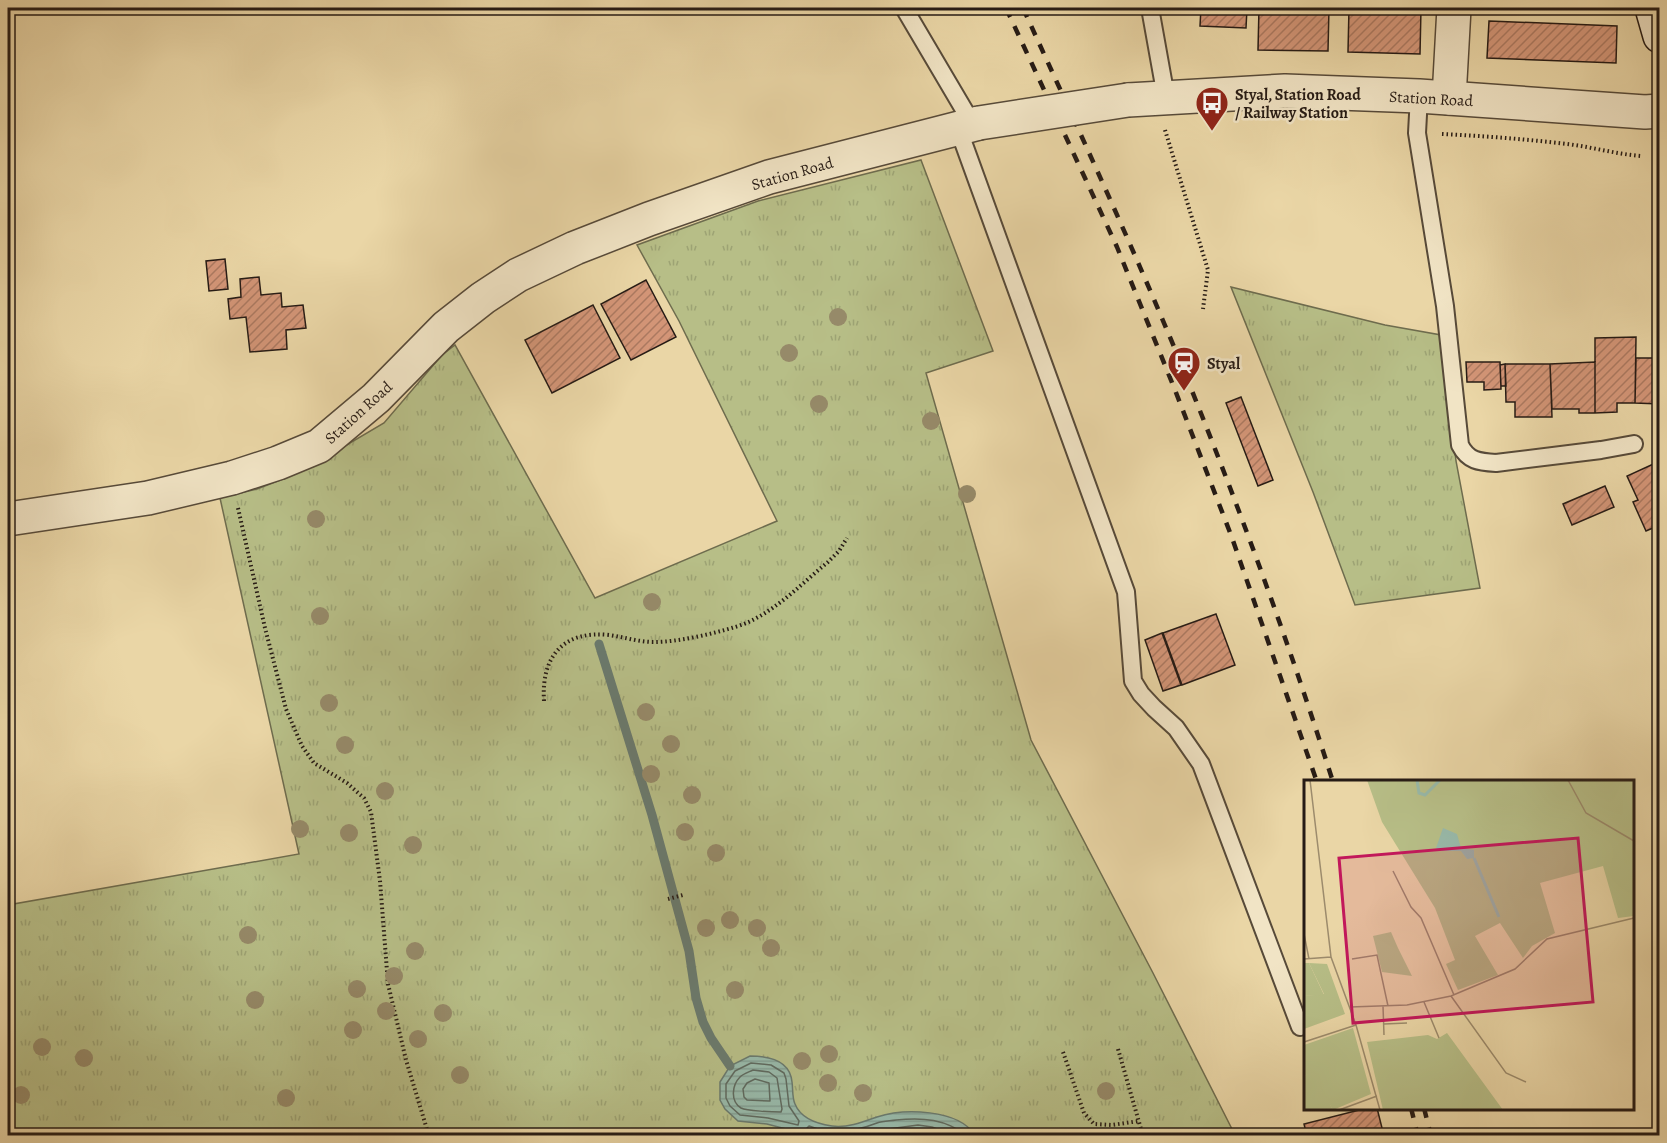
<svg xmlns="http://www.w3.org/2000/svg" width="1667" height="1143" font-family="Alegreya,serif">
<defs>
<pattern id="grass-tufts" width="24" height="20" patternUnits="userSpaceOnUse" patternTransform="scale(1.5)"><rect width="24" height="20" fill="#b7be87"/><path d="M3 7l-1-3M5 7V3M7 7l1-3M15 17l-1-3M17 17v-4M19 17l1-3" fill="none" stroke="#9da374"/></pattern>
<pattern id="water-rules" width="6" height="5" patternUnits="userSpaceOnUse" patternTransform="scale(1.5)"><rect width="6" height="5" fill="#98b9a9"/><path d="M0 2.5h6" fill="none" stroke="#839e91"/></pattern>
<pattern id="building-hatch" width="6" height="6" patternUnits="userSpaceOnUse" patternTransform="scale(1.5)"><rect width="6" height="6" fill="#d39577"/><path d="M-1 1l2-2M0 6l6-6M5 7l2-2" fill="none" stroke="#ab7960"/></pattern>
</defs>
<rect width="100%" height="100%" fill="#ead6a6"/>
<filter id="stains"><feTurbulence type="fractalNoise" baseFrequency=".00333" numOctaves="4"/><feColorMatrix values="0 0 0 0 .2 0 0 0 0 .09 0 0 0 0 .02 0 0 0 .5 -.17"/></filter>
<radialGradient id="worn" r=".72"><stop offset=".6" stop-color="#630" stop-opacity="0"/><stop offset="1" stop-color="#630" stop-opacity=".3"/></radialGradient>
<path fill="url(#grass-tufts)" stroke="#6e6c4e" stroke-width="1.5" d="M921 160 993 351 926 373 1031 740 1153 973 1235 1135 8 1136V905L299 854 220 498 257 489 283 479 311 466 384 423 442 355 455 345 595 598 777 521 679 321 637 245 758 201Z
M1231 287 1385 325 1441 335 1456 461 1480 588 1355 605 1313 492Z"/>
<path fill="url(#water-rules)" stroke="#6a7a6e" stroke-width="1.5" d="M750 1056C768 1056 790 1060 792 1082 793 1088 792 1098 795 1104 801 1119 818 1124 832 1126 848 1128 863 1122 877 1117 904 1108 958 1109 975 1135H805L801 1133 767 1124 738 1121 725 1109 720 1100V1082L730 1066Z"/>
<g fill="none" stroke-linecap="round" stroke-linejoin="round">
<path stroke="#5f6a5f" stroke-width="1.5" d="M751 1063 771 1065 784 1073 786 1079 789 1106 799 1121 798 1125 768 1118 740 1115 730 1106 726 1098V1084L735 1071Z
M753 1070 769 1072 777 1078 782 1109 781 1112C773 1112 747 1111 741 1108 730 1101 732 1085 740 1077 743 1074 749 1072 753 1070Z
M755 1079 769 1083 770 1101 747 1100 744 1097 743 1089 747 1083Z
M807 1136 806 1129 809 1126C832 1135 854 1132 877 1123 883 1121 890 1121 896 1120 923 1117 945 1119 968 1136
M866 1136 881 1130 918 1125 932 1127 955 1136"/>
<path stroke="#6a7a6e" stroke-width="9" d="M599 644 652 815 689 951 696 998 703 1022 711 1038 730 1066"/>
</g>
<path fill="url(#building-hatch)" stroke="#261b15" stroke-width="1.5" d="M1201 8H1247L1246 28 1200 26Z
M1259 8H1329L1328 51 1258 50Z
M1349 8 1421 9 1420 54 1348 52Z
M1489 21 1617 26 1616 63 1487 58Z
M225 259 228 289 209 291 206 261Z
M259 277 261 295 281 293 282 307 303 305 306 328 286 330 287 349 250 352 246 317 230 319 228 299 241 297 240 279Z
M646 280 676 337 631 360 601 304Z
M593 305 620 358 552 393 525 340Z
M1636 337 1635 403H1617V412L1595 413V338Z
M1636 358H1660V404L1635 403Z
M1466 362H1500L1501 389 1484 390V382H1467Z
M1595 362V413H1579V409H1552L1550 364Z
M1505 364H1550L1552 417H1515V402H1506Z
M1505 364 1506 386H1501L1500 365Z
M1241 397 1273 480 1258 486 1226 403Z
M1660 461V525L1646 531 1633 502 1638 500 1627 476Z
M1605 486 1614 507 1572 525 1563 504Z
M1216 614 1235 665 1182 685 1163 633Z
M1162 633 1181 685 1163 691 1145 640Z
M1367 1108H1377L1384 1136H1307L1304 1124Z"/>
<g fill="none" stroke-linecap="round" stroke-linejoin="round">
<g stroke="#574a39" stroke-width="20">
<path id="service" d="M904 8 973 125
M1150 8 1166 97
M1419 96 1417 133 1445 306 1460 445C1468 461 1479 462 1496 463L1601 450 1634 444
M958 128 1126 592 1133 681 1141 694 1154 708 1176 728 1201 764 1300 1027"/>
</g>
<g stroke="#574a39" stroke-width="36">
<path id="minor" d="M1449 98 1454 8"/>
</g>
<g stroke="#574a39" stroke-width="36">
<path id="tertiary" d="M1128 100 1285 91 1419 96 1645 112 1660 111
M8 519 148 498 232 478 278 463 319 446 376 398 446 327 483 298 518 275 575 248 649 219 769 177 979 123"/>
</g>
<g stroke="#261b15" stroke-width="36">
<path id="secondary" d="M1652 8 1660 36"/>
</g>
<path stroke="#261b15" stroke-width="4" stroke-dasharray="1.5 3" stroke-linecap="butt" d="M1165 130 1208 270 1203 309
M1442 134C1484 136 1525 139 1567 144 1592 147 1616 154 1641 156
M238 508 265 628 286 709 302 746 314 763 347 783 364 798 371 812 380 881 388 984 406 1060 429 1136
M544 701C541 657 563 630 609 635 624 637 638 642 654 642 678 642 712 634 735 627 770 617 800 585 828 562L839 551 847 538
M668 899 683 895
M1118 1049 1143 1136
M1063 1052 1084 1113 1094 1124 1112 1125 1139 1121"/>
<use href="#service" stroke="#f1e4c5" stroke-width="16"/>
<use href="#minor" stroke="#f1e4c5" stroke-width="33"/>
<use href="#tertiary" stroke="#f1e4c5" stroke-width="33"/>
<use href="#secondary" stroke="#f1e4c5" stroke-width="33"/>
<path stroke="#261b15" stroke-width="4.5" stroke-dasharray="10 10" stroke-linecap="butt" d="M1006 8 1117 247 1175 390 1231 535 1317 782
M1023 8C1079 131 1137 255 1188 381 1241 512 1290 646 1333 782
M1411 1108 1418 1136
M1424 1108 1431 1136"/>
<g stroke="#574a39" stroke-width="36" stroke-linecap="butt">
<path id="tertiary-bridge" d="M979 123 1128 100"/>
</g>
<use href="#tertiary-bridge" stroke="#f1e4c5" stroke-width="33"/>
</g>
<g fill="#968a69">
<circle cx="838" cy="317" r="9"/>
<circle cx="789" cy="353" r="9"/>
<circle cx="819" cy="404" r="9"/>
<circle cx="931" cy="421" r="9"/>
<circle cx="967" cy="494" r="9"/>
<circle cx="316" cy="519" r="9"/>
<circle cx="652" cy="602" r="9"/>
<circle cx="320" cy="616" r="9"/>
<circle cx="329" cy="703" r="9"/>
<circle cx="646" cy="712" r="9"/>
<circle cx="671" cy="744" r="9"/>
<circle cx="345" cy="745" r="9"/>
<circle cx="651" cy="774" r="9"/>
<circle cx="385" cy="791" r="9"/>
<circle cx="692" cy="795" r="9"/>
<circle cx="300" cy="829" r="9"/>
<circle cx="685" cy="832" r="9"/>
<circle cx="349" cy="833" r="9"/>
<circle cx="413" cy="845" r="9"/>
<circle cx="716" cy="853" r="9"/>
<circle cx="730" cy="920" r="9"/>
<circle cx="706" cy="928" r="9"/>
<circle cx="757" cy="928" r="9"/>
<circle cx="248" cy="935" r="9"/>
<circle cx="771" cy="948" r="9"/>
<circle cx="415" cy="951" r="9"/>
<circle cx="394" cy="976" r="9"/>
<circle cx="357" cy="989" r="9"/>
<circle cx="735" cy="990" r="9"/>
<circle cx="255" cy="1000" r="9"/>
<circle cx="386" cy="1011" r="9"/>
<circle cx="443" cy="1013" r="9"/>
<circle cx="353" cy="1030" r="9"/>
<circle cx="418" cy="1039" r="9"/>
<circle cx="42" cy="1047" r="9"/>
<circle cx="829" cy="1054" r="9"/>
<circle cx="84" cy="1058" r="9"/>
<circle cx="802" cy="1061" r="9"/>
<circle cx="460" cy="1075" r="9"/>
<circle cx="828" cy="1083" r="9"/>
<circle cx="1106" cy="1091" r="9"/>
<circle cx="863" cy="1093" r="9"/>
<circle cx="21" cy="1095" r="9"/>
<circle cx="286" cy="1098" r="9"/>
</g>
<defs>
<g id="bus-pin" transform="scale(1.725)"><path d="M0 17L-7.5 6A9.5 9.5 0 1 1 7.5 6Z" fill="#8f2418" stroke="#f1e4c5"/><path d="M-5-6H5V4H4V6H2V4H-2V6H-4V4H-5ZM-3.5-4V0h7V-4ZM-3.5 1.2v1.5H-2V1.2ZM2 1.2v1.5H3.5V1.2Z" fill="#fff"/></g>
<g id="station-pin" transform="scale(1.725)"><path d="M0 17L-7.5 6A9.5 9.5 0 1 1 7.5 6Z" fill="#8f2418" stroke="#f1e4c5"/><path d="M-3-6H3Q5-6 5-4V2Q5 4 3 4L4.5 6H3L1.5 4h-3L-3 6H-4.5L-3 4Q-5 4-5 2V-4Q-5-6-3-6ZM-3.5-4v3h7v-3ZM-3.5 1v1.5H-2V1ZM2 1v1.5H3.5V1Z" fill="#fff"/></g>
</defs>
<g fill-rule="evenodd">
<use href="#bus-pin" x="1212" y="103"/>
<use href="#station-pin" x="1184" y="363"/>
</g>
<g text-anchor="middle" stroke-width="5" stroke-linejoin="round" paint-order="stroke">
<g font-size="16" font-weight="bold" fill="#261b15" stroke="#f1e4c5" text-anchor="start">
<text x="1235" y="100">Styal, Station Road<tspan x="1235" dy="18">/ Railway Station</tspan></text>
<text x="1207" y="369">Styal</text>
</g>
<g font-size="16" fill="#261b15" stroke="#f1e4c5">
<text transform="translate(1431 98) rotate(3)" y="6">Station Road</text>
<text transform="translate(792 173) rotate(-16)" y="6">Station Road</text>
<text transform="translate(358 412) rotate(-42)" y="6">Station Road</text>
</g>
</g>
<g transform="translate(1304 780)">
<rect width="330" height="330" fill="#ead6a6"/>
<path d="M63 0H330V136L314 138 299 86 236 103 251 153 228 166 219 178 196 143 171 156 194 195 154 210 142 184 151 180 131 128 78 42ZM87 152 94 168 108 196 78 192 69 156ZM5 183 23 184 41 234 0 249V216L20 214ZM49 248 67 314 29 330 7 293 0 296V265Z" fill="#b7be87"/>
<path d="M0 183H5L20 215 0 216ZM7 292 19 311 29 330H0V296Z" fill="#b7be87"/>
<path d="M143 253 199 330H79L63 262 124 255 133 259Z" fill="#b7be87"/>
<path d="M139 48 153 54 157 68 170 70V78L163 79 157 71H135L132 68Z" fill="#98b9a9"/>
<path fill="none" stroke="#98b9a9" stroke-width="3" d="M113 0 115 13 121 15 136 0M170 78 195 137"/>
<path fill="none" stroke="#9c8b6c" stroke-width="1.5" d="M6 0 27 177 52 245 76 330M264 0 282 33 330 61M89 91 107 127 117 138 150 215M0 154 5 179M0 179 27 177M48 179 73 175 84 226M147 216 202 293 222 302M120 222 135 258M79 226 80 255M46 227 103 225 147 216 211 189 243 159 330 138M80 244 103 243M0 262 52 245M35 330 73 316"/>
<path fill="#c2185b" fill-opacity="0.15" stroke="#c2185b" stroke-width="3" d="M274 58 289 222 49 243 35 78Z"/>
<rect width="330" height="330" fill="none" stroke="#261b15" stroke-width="3"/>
</g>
<rect width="1667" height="1143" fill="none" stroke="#ead6a6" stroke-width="30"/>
<rect x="9" y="9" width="1649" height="1125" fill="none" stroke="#261b15" stroke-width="3"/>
<rect x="15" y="15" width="1637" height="1113" fill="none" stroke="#261b15" stroke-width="1.5"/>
<rect width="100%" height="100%" filter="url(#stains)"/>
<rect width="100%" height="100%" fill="url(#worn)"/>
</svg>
